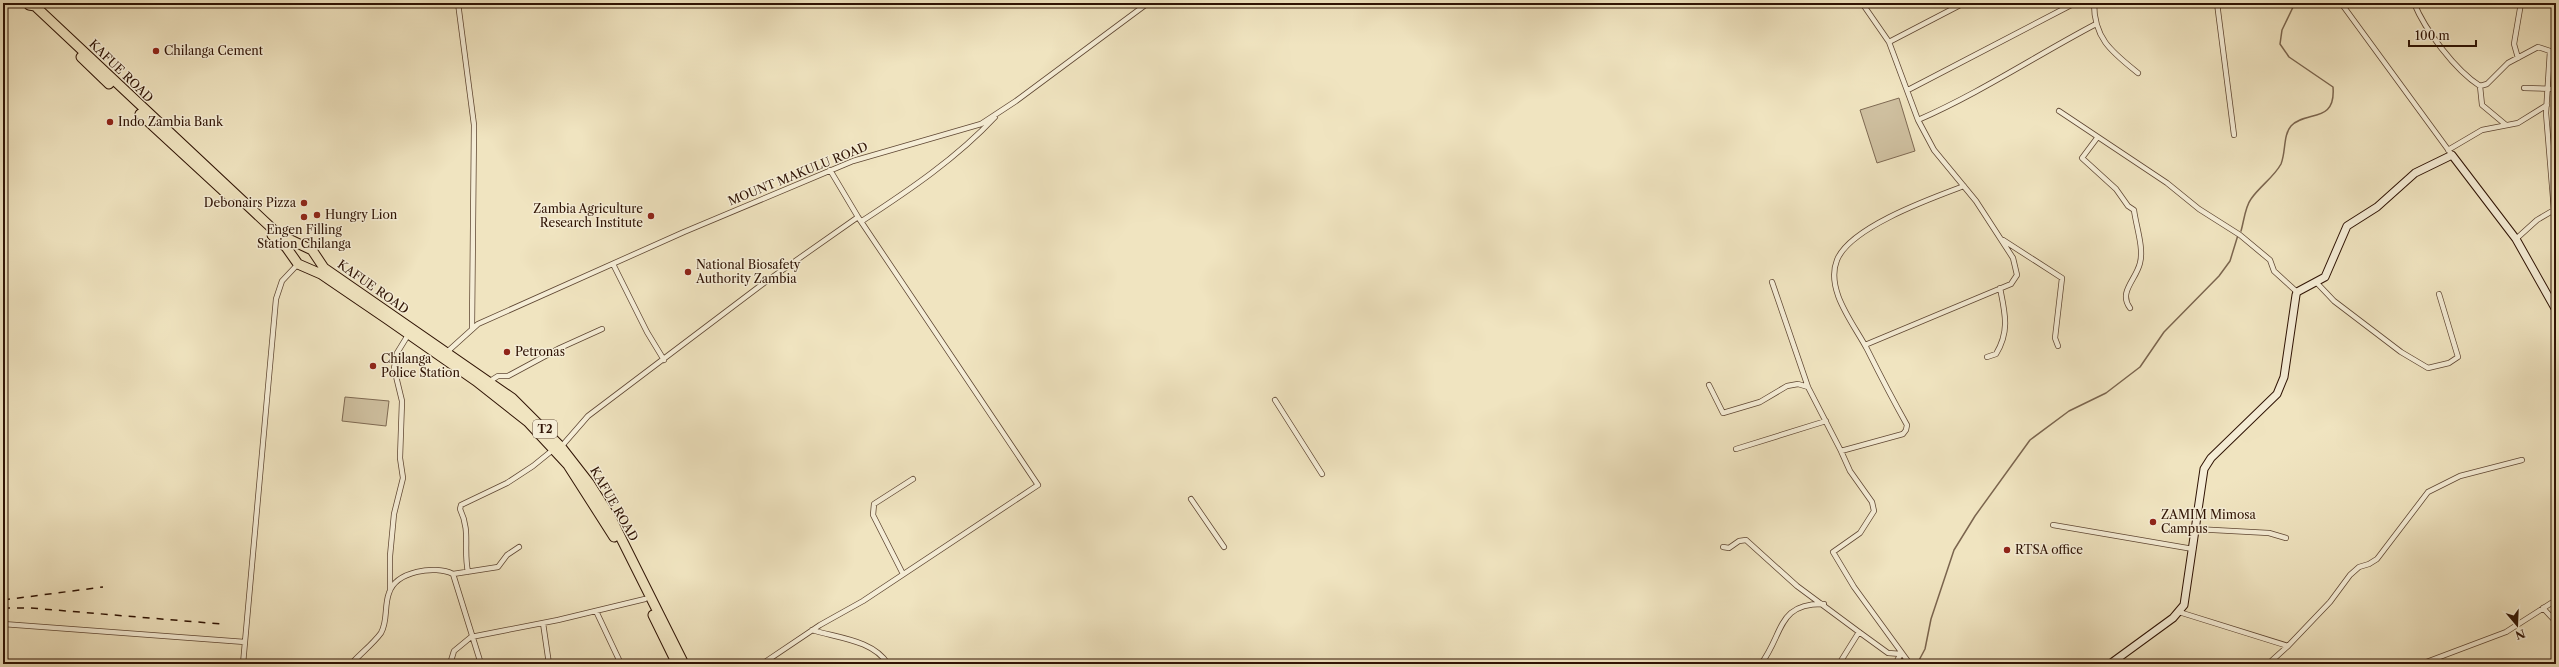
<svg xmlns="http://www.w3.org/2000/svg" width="2559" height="667" font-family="'Libre Caslon Text',serif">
<rect width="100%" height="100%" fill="#f0e4c0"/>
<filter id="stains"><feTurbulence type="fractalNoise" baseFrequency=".005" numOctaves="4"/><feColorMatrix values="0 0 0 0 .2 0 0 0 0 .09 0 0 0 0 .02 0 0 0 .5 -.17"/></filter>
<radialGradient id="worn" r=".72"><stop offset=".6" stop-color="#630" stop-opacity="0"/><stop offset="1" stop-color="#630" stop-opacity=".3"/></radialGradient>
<path fill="#cfc0a0" stroke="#7e6952" d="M1899 98 1915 151 1877 163 1860 110Z
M345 397 389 401 386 426 342 421Z"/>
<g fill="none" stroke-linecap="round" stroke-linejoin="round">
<path stroke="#7b654e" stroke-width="1.5" d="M2241 231C2244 221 2245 207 2251 199 2260 186 2274 177 2281 164 2286 152 2283 135 2291 126 2306 110 2336 124 2333 87L2289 57 2280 44 2282 30 2295 3
M1917 664 1925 649 1931 619 1954 550 1975 516 2030 440 2069 411 2106 393 2140 367 2164 332 2219 276 2230 261 2238 235"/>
<g stroke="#5e4632" stroke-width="6">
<path id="street" d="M458 3 474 125 472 328
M1862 3 1889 42 1918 120 1934 150 1976 201 2013 258 2017 275 2011 284 1865 345
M2094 3C2094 39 2112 52 2138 73
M2217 3 2234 135
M2341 3 2452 155
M2414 3C2425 30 2455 70 2480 86L2487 84 2508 63 2538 47 2556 53
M1889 42 1964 3
M2518 58 2514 44 2521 3
M2480 86 2482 105 2506 125
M2524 88 2556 89
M1908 90 2075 3
M2059 111 2167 183 2199 209 2240 235 2270 260 2274 271 2297 292
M1918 120C1980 93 2037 55 2096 24
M2097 138 2082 158 2116 189 2128 206 2134 210C2136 226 2144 248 2140 263 2136 280 2118 292 2130 308
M2448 150 2482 130 2518 123 2547 105
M862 221C908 191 957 158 995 117
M2516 239 2537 220 2554 210 2546 113 2550 51
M2003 240 2062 278 2055 338 2058 346
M613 264 647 332 664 360
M1772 282 1808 387 1841 451 1903 434 1906 430 1907 425C1893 400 1880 375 1867 349 1854 324 1825 290 1837 260 1850 227 1932 198 1964 186
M2316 282 2334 301 2401 352 2428 368 2449 363 2458 357 2439 294
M447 352 478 324 684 232 853 161 981 124 1016 101 1148 3
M1987 357 1996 354C2010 331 2005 313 2000 288
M490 381 498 376H508L560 348 602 329
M1709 385 1723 413 1760 402 1787 386 1798 384 1808 387
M1275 400 1322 474
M561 447 588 416 764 283 858 217
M1736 449 1826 421
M1841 451 1850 471 1872 502 1874 511 1860 533 1833 552 1854 587 1910 664
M1191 499 1224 547
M2053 525 2193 549
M2195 529 2269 533 2286 538
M1723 547 1729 548 1739 541 1746 540 1797 586 1859 632 1888 653 1901 654
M468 572C463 548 471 532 460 509L461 505 507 483 533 466 554 449
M453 574 498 567 507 555 519 547
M903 574 873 515 874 504 913 479
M390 590V556L394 514 403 478 400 458 402 401 394 368 397 353 408 335
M2543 608 2556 622
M596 611 621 664
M2179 612 2288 646 2268 664
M543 623 549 664
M3 624 245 642
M812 630C838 638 873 640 888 664
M2288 646 2330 602 2350 575 2359 567 2369 564 2377 559 2428 492 2460 476 2522 460
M243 664 276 299 282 281 298 264
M351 664C360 654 373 644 381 633 388 621 384 606 389 593 396 571 435 565 453 574L481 664
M450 664 454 651 471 637 558 620 645 599
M762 664 820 625 863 601 1038 485 858 217 830 170
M1761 664C1784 633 1777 603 1824 604
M1839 664 1859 632
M1895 664 1901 654
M2421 664 2506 632 2556 600"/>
</g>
<g stroke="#2e1203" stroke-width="9">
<path id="secondary" d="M2110 664 2173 618 2184 605 2204 469 2211 458 2277 394 2284 377 2296 295 2297 292 2325 277 2347 226 2377 207 2415 173 2452 155 2516 239 2556 310"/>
</g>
<g stroke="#2e1203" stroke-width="11">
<path id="highway" d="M29 5 35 6 278 234 312 250 324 268 512 398 561 447 589 483 610 516 684 664
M81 57 109 84
M140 114 230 197
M272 235 286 247 298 264 321 274 387 319 476 381 528 422 568 465 614 537
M653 615 677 664"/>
</g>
<use href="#street" stroke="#f5edd6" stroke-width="4.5"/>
<use href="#secondary" stroke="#f5edd6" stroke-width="7"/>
<use href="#highway" stroke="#f0e4c0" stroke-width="9"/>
<path stroke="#2e1203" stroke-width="1.5" stroke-dasharray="7 7" stroke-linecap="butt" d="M3 600 103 587
M3 608H31L221 624"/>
</g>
<g fill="#8f2418" stroke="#f5edd6" stroke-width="1.5">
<circle cx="156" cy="51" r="4"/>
<circle cx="110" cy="122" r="4"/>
<circle cx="304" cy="203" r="4"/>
<circle cx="317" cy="215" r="4"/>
<circle cx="651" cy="216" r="4"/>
<circle cx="304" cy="217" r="4"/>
<circle cx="688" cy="272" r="4"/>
<circle cx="507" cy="352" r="4"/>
<circle cx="373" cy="366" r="4"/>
<circle cx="2153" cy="522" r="4"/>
<circle cx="2007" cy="550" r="4"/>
</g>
<g text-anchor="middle" stroke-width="3" stroke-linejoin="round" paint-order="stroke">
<rect fill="#f5edd6" stroke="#6a5442" stroke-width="1" x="533" y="420" width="24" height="18" rx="3"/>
<g font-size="11" font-weight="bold" fill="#2e1203">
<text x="545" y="433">T2</text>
</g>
<g font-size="12" fill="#2e1203" stroke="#f5edd6" text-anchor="start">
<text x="164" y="55">Chilanga Cement</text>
<text x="118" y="126">Indo Zambia Bank</text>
<text x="296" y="207" text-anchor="end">Debonairs Pizza</text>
<text x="643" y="213" text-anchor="end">Zambia Agriculture<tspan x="643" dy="14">Research Institute</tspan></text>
<text x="325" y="219">Hungry Lion</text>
<text x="304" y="234" text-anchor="middle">Engen Filling<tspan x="304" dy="14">Station Chilanga</tspan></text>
<text x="696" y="269">National Biosafety<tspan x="696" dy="14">Authority Zambia</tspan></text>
<text x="515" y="356">Petronas</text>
<text x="381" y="363">Chilanga<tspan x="381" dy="14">Police Station</tspan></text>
<text x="2161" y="519">ZAMIM Mimosa<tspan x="2161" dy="14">Campus</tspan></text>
<text x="2015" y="554">RTSA office</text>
</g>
<g font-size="12" fill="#2e1203" stroke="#f5edd6">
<text transform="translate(121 71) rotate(44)" y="4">KAFUE ROAD</text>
<text transform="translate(798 174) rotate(-22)" y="4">MOUNT MAKULU ROAD</text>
<text transform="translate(373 287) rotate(35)" y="4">KAFUE ROAD</text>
<text transform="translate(614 504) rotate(60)" y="4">KAFUE ROAD</text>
</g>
</g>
<rect width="2559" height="667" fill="none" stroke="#f0e4c0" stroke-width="16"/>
<rect x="4" y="4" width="2551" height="659" fill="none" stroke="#2e1203" stroke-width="2"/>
<rect x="8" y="8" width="2543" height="651" fill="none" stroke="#2e1203"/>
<g transform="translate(2517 625) rotate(161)" stroke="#f5edd6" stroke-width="3" paint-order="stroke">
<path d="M0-3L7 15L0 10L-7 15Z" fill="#2e1203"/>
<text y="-6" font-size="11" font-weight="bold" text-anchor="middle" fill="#2e1203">N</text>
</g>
<path d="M2409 40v6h67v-6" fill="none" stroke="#2e1203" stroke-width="2"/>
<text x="2415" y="40" font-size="12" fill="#2e1203" stroke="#f5edd6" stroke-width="3" paint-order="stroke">100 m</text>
<rect width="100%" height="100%" filter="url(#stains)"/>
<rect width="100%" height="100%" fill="url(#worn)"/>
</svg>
